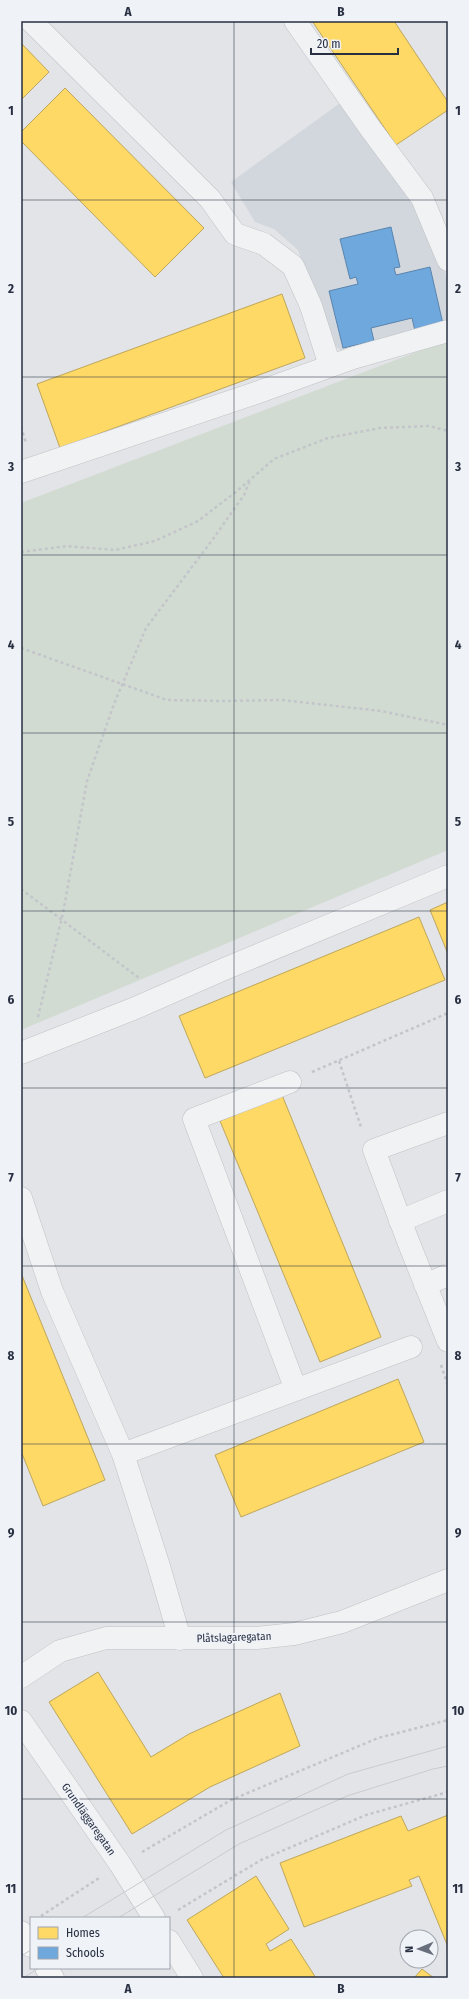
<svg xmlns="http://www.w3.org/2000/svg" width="469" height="1999" font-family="'Fira Sans Condensed',sans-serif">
<rect width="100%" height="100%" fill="#e2e4e7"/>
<path fill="#d2d7dd" d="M343 101 416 210 426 217 448 281V324L342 351 332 344 298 250 274 229 255 222 231 182Z"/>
<path fill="#d2dbd2" d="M448 340V850L21 1030V503Z"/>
<path fill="#ffd966" stroke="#bea65b" d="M312 21H394L448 102V110L396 145Z
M21 43 49 72 21 100Z
M65 88 204 228 155 277 21 141V132Z
M282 294 305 358 60 448 37 384Z
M448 902V954L430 910Z
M419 917 445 980 205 1078 179 1016Z
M282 1095 381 1337 320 1362 220 1121Z
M21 1273 105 1480 43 1506 21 1451Z
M398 1379 424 1442 241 1517 215 1455Z
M98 1672 151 1757 189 1734 280 1693 300 1746 210 1787 132 1834 49 1702Z
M448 1815V1947L419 1876 409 1880 412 1886 304 1927 280 1863 401 1816 408 1831Z
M256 1876 289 1929 266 1944 270 1951 291 1939 316 1978H224L187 1920Z
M422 1969 434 1978H414Z"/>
<path fill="#6fa8dc" stroke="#5984ae" d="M391 227 400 267 394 268 396 275 430 267 443 324 415 331 412 318 371 328 374 341 343 348 329 291 358 284 356 277 350 279 340 239Z"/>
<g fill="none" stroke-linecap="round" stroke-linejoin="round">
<g stroke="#c0c2c5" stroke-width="23">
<path id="minor" d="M31 21 210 199 235 234 264 244 293 266 311 306 330 366
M295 21 370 128 422 198 448 260
M21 472 253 394 353 358 448 331
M21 1053 133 1009 222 970 448 876
M290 1082 194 1119 296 1390
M448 1123 374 1150 408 1241 448 1341
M21 1198 52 1291 123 1454 158 1563 180 1639
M400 1221 448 1201
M425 1285 448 1275
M123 1454 411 1347
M21 1677 60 1651 106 1638H257L294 1634 342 1622 448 1580
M21 1721 120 1864 154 1918
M169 1941 192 1978"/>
</g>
<g stroke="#b4b7bc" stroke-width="23">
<path id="highway" d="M21 1932 31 1946
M46 1968 53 1978"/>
</g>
<path stroke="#c3c5ca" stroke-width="2.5" stroke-dasharray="3 3" stroke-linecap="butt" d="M21 427 26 443
M21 552 67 546 115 550 155 541 198 521 237 491 274 459 328 438 380 428 429 426 448 431
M21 648 167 700 222 701 282 700 381 711 448 725
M21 889 139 978
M38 1017 63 913 87 781 114 704 146 628 213 539 244 495 250 480
M339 1061 361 1127
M312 1072 448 1013
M441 1365 448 1386
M142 1852 231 1800 378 1738 448 1720
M178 1910 261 1860 366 1815 448 1792
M41 1916 99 1878"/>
<use href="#minor" stroke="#f1f2f3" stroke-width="22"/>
<use href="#highway" stroke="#f5f5f6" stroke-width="22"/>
<path stroke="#cacbce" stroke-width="1" d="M82 1918 226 1830 348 1774 448 1746
M118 1918 239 1844 347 1796 433 1769 448 1766
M21 1956 31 1950
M23 1978 39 1968"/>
</g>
<path fill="none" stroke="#272f41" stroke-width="1" stroke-opacity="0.55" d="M234 21V1978M21 200H448M21 377H448M21 555H448M21 733H448M21 911H448M21 1088H448M21 1266H448M21 1444H448M21 1622H448M21 1799H448"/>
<g text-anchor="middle" stroke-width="4" stroke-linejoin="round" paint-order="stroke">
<g font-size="11" fill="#272f41" stroke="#eff2f7">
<text transform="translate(234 1637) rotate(-2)" y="4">Plåtslagaregatan</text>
<text transform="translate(89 1819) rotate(55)" y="4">Grundläggaregatan</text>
</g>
</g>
<rect width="469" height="1999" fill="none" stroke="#eff2f7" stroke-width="44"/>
<rect x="30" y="1917" width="140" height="52" fill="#eff2f7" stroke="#9fa4ae"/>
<rect x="38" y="1927" width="20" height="12" fill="#ffd966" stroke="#9fa4ae"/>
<text x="66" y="1937" font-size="12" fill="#272f41">Homes</text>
<rect x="38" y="1947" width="20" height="12" fill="#6fa8dc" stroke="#9fa4ae"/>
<text x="66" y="1957" font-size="12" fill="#272f41">Schools</text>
<g transform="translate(419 1949) rotate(268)"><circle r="19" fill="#eff2f7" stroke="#9fa4ae"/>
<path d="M0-3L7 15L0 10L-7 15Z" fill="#686e7b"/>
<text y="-6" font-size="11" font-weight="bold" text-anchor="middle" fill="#272f41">N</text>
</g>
<path d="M311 48v6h87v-6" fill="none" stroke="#272f41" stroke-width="2"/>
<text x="317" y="48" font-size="12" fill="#272f41" stroke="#eff2f7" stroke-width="3" paint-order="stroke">20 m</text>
<rect x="22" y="22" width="425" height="1955" fill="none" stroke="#272f41" stroke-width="1.5"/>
<g font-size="13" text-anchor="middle" font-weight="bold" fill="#272f41">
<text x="128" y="16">A</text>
<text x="341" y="16">B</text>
<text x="11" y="115">1</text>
<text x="458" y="115">1</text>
<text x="11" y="293">2</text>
<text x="458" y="293">2</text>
<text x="11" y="471">3</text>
<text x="458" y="471">3</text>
<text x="11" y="649">4</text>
<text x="458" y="649">4</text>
<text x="11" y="826">5</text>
<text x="458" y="826">5</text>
<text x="11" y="1004">6</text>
<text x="458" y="1004">6</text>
<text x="11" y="1182">7</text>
<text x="458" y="1182">7</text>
<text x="11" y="1360">8</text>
<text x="458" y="1360">8</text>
<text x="11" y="1537">9</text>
<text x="458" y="1537">9</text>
<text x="11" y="1715">10</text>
<text x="458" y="1715">10</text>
<text x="11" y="1893">11</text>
<text x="458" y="1893">11</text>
<text x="128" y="1993">A</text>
<text x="341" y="1993">B</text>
</g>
</svg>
